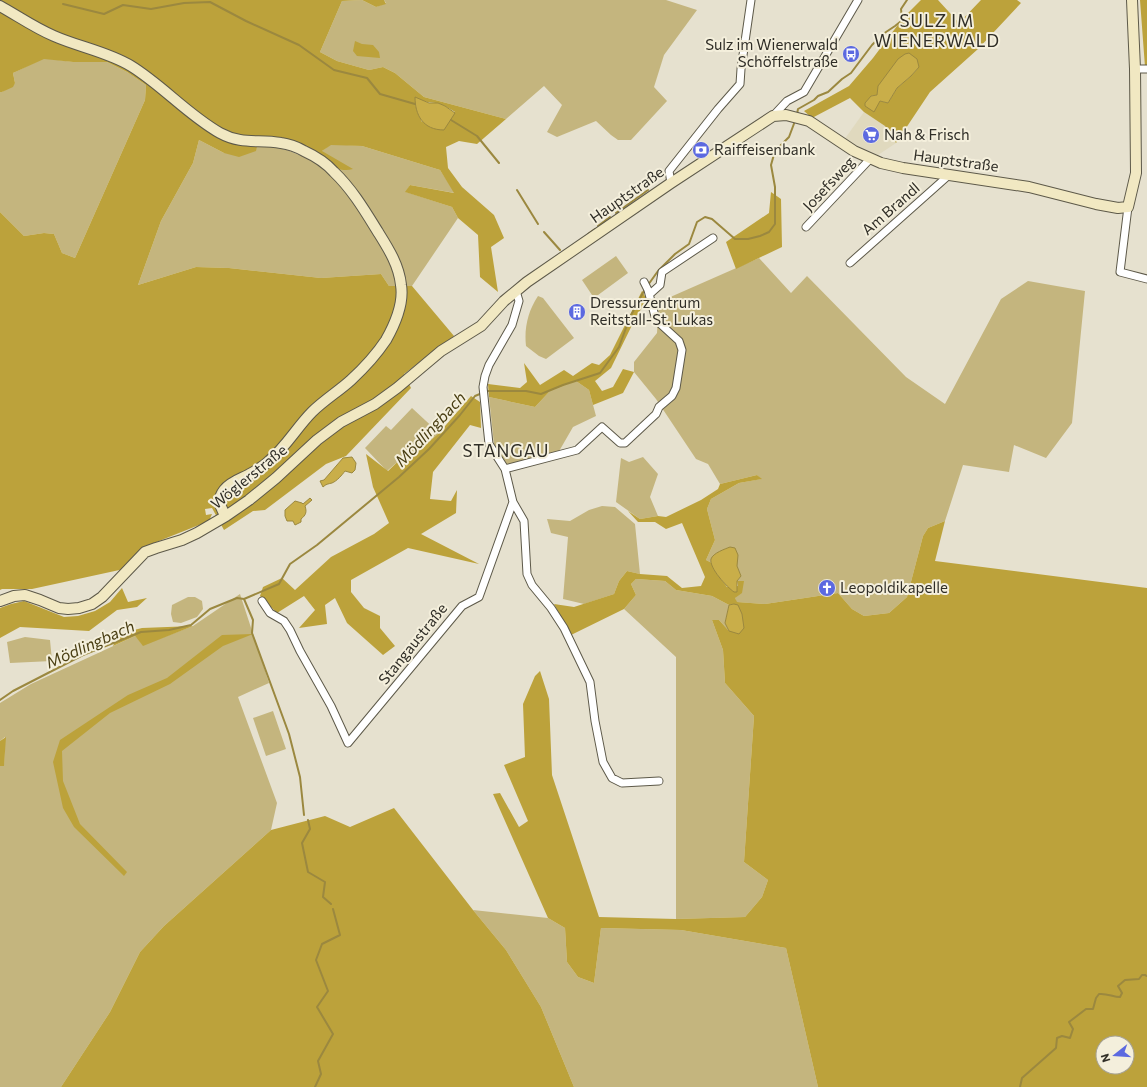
<svg xmlns="http://www.w3.org/2000/svg" width="1147" height="1087" font-family="Commissioner,sans-serif">
<rect width="100%" height="100%" fill="#e6e1cf"/>
<path fill="#e0d9be" d="M864 112 885 126 896 143 878 155 844 140Z"/>
<path fill="#c4b57e" d="M362 0 376 7 386 3 384 0H666L697 10 664 55 654 87 667 101 631 140H618L611 135 596 121 557 137 547 132 562 105 544 86 506 119 424 97 395 73 383 67 369 70 337 61 320 52 342 1Z
M44 58 73 62H107L127 72 146 85 145 100 75 258 62 253 54 234 44 233 24 236 0 212V92H2L15 83 13 73Z
M199 140 224 153 256 147H273L287 150 316 162 322 151 331 144 362 146 440 170 455 193 410 185 406 192 452 207 458 218 412 286H389L381 274 321 278 229 268 196 267 138 285 161 221 193 163Z
M616 256 628 273 594 298 582 280Z
M759 258 791 293 807 276 906 377 945 404 1001 299 1028 281 1085 291 1072 423 1046 458 1014 445 1009 472 963 465 945 521 928 528 923 536 907 597 889 613 864 616 852 609 838 593 765 604 736 602 735 598 743 581H737L741 576 737 566 711 558 712 563 706 560 715 540 707 509 711 499 739 483 761 479 757 475 720 484 708 464 696 459 656 399 634 372V362L657 333 659 302Z
M538 296 543 298 574 338 546 359 539 356 526 346C524 328 528 311 538 296Z
M576 381 589 390 596 416 573 427 558 453 506 465 494 444 489 397 535 407 550 391Z
M412 408 439 433 415 454 411 450 387 471 365 448 386 426 391 430Z
M643 457 658 474 650 497 658 516 640 519 616 502 621 458 629 462Z
M602 506 615 507 635 524 640 574 627 571 619 581 614 594 584 604 563 599 568 537 551 533 547 519 570 521 589 510Z
M636 579 665 581 676 590 712 596 729 605 725 623 729 631 719 620H712L723 650 725 683 754 716 744 862 768 880 762 897 745 917 676 919V657L624 609 636 595 631 584Z
M240 594 269 683 238 697 277 803 271 830 164 926 140 952 110 1012 61 1087H0V766L4 765 5 737 0 741V703L31 684 135 636 143 645 193 626Z
M188 597H195L202 601 203 609 197 617 181 623 173 622 171 614 172 605Z
M25 637 50 640 52 661 10 663 7 642Z
M273 711 286 749 266 756 253 718Z
M473 910 548 918 565 928 567 962 578 977 594 983 601 928 681 930 786 948 818 1087H574L541 1007 506 950Z"/>
<path fill="#bca23b" fill-rule="evenodd" d="M0 0H384L386 4 376 7 362 0 342 1 320 52 337 61 369 70 383 67 395 73 424 97 506 119 477 144 459 141 446 147 448 168 462 187 494 215 504 238 491 247 498 292 480 277 478 235 458 218 452 207 405 192 410 185 454 193 440 170 362 146 331 145 322 151 353 169C334 175 323 155 308 147 292 139 275 138 259 137L256 151 239 157 224 153 199 140 193 163 161 221 138 285 196 267 229 268 321 278 381 274 389 286H412L454 336 404 374 411 388 346 456 326 464 265 510 253 511 224 530 212 508 205 509 206 515 212 514 209 521 154 543 130 560 124 569 32 589H2L0 590V212L24 236 44 233 54 234 62 253 75 258 145 100 146 85 127 72 107 62H73L44 59 13 73 15 83 13 87 2 92H0ZM423 101C429 103 434 102 440 104 446 106 450 109 455 112L422 122 415 104Z
M921 0H938L959 23 981 0H1017L1021 3 978 49 930 92 896 143 885 126 864 112 850 98 812 118 804 111 849 86 873 58 903 18ZM919 67 911 76 897 88 888 103 880 101 871 96 877 95Z
M1140 0H1147V67H1145Z
M355 41 362 44 373 45 379 52 380 58 357 56 353 51Z
M771 192 781 199 782 247 736 269 726 242 769 213Z
M642 291 647 300 636 317 611 368 595 381 602 391 613 387 623 369 634 372 623 393 593 405 589 390 576 381 550 391 535 407 489 397 488 384 520 388 527 382 524 363 540 385 564 370 573 376 592 363 599 365 610 355Z
M471 396 480 402 481 428 470 425 433 472 430 499 451 501 457 490 456 513 421 534 479 564 408 548 351 580V592L364 608 380 616V628L395 646 383 655 347 623 335 598 325 605 327 624 299 628 315 610 304 596 277 613 260 596 263 587 282 578 295 590 331 557 374 534 389 523 373 487 366 454 388 471 411 449 415 454 439 433Z
M757 475 762 479 739 483 711 499 707 509 715 540 706 560 712 563 716 572 727 587 738 586 737 581H744L742 593 735 598 737 602 765 604 838 593 852 609 864 616 889 613 907 597 923 536 928 528 945 521 935 561 1147 588V1087H818L786 948 681 930 601 928 594 983 578 977 567 962 565 928 548 918 493 794 500 793 519 827 528 821 504 765 525 757 523 704 535 676 540 671 549 699 552 775 599 917 676 919 745 917 762 897 768 880 744 862 754 716 725 683 723 650 712 620H719L729 631 734 604 729 605 712 596 676 590 665 581 636 579 631 584 636 595 624 609 571 635 554 604 574 607 614 594 619 581 627 571 640 574 667 576 682 588 701 586 705 577 682 523 666 529 655 522H638L628 511 640 519 658 516 666 517 701 500 718 489 720 484ZM1103 1043H1127V1067H1103Z
M122 588 128 602 147 598 137 607 117 610 89 631 20 627 0 638V608L11 604 24 601 64 617 78 616 95 611 110 602Z
M193 626 143 646 135 636 113 646 118 634 142 628Z
M253 634 223 646 170 684 110 713 62 751 63 781 80 824 127 872 124 876 74 827 63 808 53 762 60 740 128 695 167 678 222 635Z
M6 737 4 766H0V741Z
M394 808 473 910 506 950 541 1007 574 1087H61L110 1012 140 952 164 926 271 830 325 816 350 827Z"/>
<path fill="#c9ae49" stroke="#9b883f" d="M909 53 917 59 919 67 911 76 897 88 888 103 880 101 874 112 865 106V103L871 96 877 95 878 86 898 59 905 54Z
M415 97 429 103H438L445 106 455 113 444 130C423 130 415 115 415 97Z
M352 457 356 463 355 470 352 473 345 471C342 475 337 481 332 483 328 484 326 484 323 487L320 481 324 480 343 458Z
M310 498 312 500 305 506C307 512 306 515 301 519V522L295 525 293 521H287L285 516V510L295 501 302 503 303 504Z
M730 547 735 548 738 555 737 566 741 576 737 581V592H734C727 587 709 568 711 559 713 553 725 549 730 547Z
M734 604 738 605 742 614 744 628 739 634 729 631 725 623 729 605Z"/>
<g fill="none" stroke-linecap="round" stroke-linejoin="round">
<path stroke="#9b883f" stroke-width="2" d="M63 4 104 14 123 5 151 9 184 3 210 2 246 21 299 45 334 70 367 78 380 94 415 104
M797 114 798 109 814 100 818 96 828 92 842 79 851 73 872 45 883 34 895 26 900 22 902 19 901 9 907 0
M451 120 477 136 499 163
M517 190 538 224
M616 213 648 190
M598 226 610 217
M544 232 560 250
M588 234 595 229
M648 285 658 271 675 254 689 244 697 222 705 217 712 219 735 239H748L760 236 769 232 775 224V187L771 165 775 151 789 137 795 121
M244 599 253 620 252 633 289 734 300 777 304 815
M0 700 13 691 83 655 141 632 169 630 191 625 210 609 237 598 244 599 279 584 290 564 317 545 399 477 429 449 460 415 475 396 487 391H526L541 394 563 385 600 373 619 347 630 317 645 289
M308 820 310 829 302 843 308 872 325 882 323 897 331 904
M315 1087 321 1074 318 1061 333 1034 317 1007 328 991 316 960 322 944 340 935 333 909
M1020 1087 1022 1078 1056 1048 1057 1038 1062 1036 1070 1038 1073 1029 1069 1022 1086 1009H1093L1096 998 1099 994C1107 993 1113 997 1120 997L1122 993 1118 986 1125 980 1139 979 1142 975H1145L1147 976"/>
<g stroke="#5d5949" stroke-width="9">
<path id="street" d="M1135 69H1147
M773 116 787 101 804 92 858 0
M671 183 669 171 718 109 740 84 741 69 751 0
M1128 207 1120 272 1147 279
M806 227 870 159
M850 263 949 175
M650 294 660 285 662 272 713 238
M505 469 577 450 602 427 620 443H625L656 414 659 407 672 396 676 388 682 350 679 341 656 320 648 290 644 282
M513 502 524 521 527 574 532 585 551 608 564 628 590 682 595 721 603 762 612 778 622 783 659 781
M262 601 270 613 284 621 290 630 300 651 331 706 348 743 462 606 479 597 513 502 505 469 489 444 483 387 485 376 489 365 512 325 519 301 516 291"/>
</g>
<g stroke="#5d5949" stroke-width="12">
<path id="secondary" d="M0 6C18 16 35 28 54 36 79 47 108 52 131 66 162 85 188 115 220 133 242 145 258 139 281 143 289 144 297 147 304 151 315 156 326 163 334 172 352 189 365 211 378 232 388 248 399 265 401 285 404 303 395 324 386 340 376 355 364 368 351 380 339 391 324 400 312 412 297 427 286 447 269 461 263 467 255 471 248 475 240 479 230 482 224 490 217 499 220 508 226 516
M0 601 14 596 25 595 40 600 59 608 68 609 79 608 92 604 102 597 145 552 156 548 182 540 197 533 226 516 249 500 276 478 317 440 341 422 375 404 397 388 441 351 481 326 504 301 527 282 671 183 773 116 786 115 809 121 854 151 881 163 903 168 1029 187 1096 204 1118 208 1128 207 1136 173 1135 69 1132 0"/>
</g>
<use href="#street" stroke="#fff" stroke-width="7"/>
<use href="#secondary" stroke="#f1e8c2" stroke-width="10"/>
</g>
<defs>
<g id="bus-disc" transform="scale(0.9)"><circle r="9.5" fill="#5c69e0" stroke="#f4efdc"/><path d="M-5-6H5V4H4V6H2V4H-2V6H-4V4H-5ZM-3.5-4V0h7V-4ZM-3.5 1.2v1.5H-2V1.2ZM2 1.2v1.5H3.5V1.2Z" fill="#fff"/></g>
<g id="supermarket-disc" transform="scale(0.9)"><circle r="9.5" fill="#5c69e0" stroke="#f4efdc"/><path d="M-6-5.5h2.5l.6 2H6L4.5 2H-2.5L-4.4-4H-6ZM-1.5 3.2a1.3 1.3 0 1 0 .1 0ZM3 3.2a1.3 1.3 0 1 0 .1 0Z" fill="#fff"/></g>
<g id="bank-disc" transform="scale(0.9)"><circle r="9.5" fill="#5c69e0" stroke="#f4efdc"/><path d="M-6-4H6V4H-6ZM0-2.3a2.3 2.3 0 1 0 0 4.6a2.3 2.3 0 1 0 0-4.6Z" fill="#fff"/></g>
<g id="building-disc" transform="scale(0.9)"><circle r="9.5" fill="#5c69e0" stroke="#f4efdc"/><path d="M-4-6H4V6H1V3H-1V6H-4ZM-2.5-4.3h1.7v1.8h-1.7ZM.8-4.3h1.7v1.8H.8ZM-2.5-1h1.7V.8h-1.7ZM.8-1h1.7V.8H.8Z" fill="#fff"/></g>
<g id="church-disc" transform="scale(0.9)"><circle r="9.5" fill="#5c69e0" stroke="#f4efdc"/><path d="M-1.2-6h2.4v3.5h3.3v2.4h-3.3V6h-2.4V-.1h-3.3v-2.4h3.3Z" fill="#fff"/></g>
</defs>
<g fill-rule="evenodd">
<use href="#bus-disc" x="851" y="54"/>
<use href="#supermarket-disc" x="871" y="135"/>
<use href="#bank-disc" x="701" y="150"/>
<use href="#building-disc" x="577" y="312"/>
<use href="#church-disc" x="827" y="588"/>
</g>
<g text-anchor="middle" stroke-width="4" stroke-linejoin="round" paint-order="stroke">
<g font-size="15" fill="#302e27" stroke="#f4efdc" text-anchor="start">
<text x="838" y="50" text-anchor="end">Sulz im Wienerwald<tspan x="838" dy="17">Schöffelstraße</tspan></text>
<text x="884" y="140">Nah &amp; Frisch</text>
<text x="714" y="155">Raiffeisenbank</text>
<text x="590" y="308">Dressurzentrum<tspan x="590" dy="17">Reitstall-St. Lukas</tspan></text>
<text x="840" y="593">Leopoldikapelle</text>
</g>
<g font-size="15" fill="#302e27" stroke="#f4efdc">
<text transform="translate(956 161) rotate(8)" y="5">Hauptstraße</text>
<text transform="translate(829 184) rotate(-47)" y="5">Josefsweg</text>
<text transform="translate(627 195) rotate(-35)" y="5">Hauptstraße</text>
<text transform="translate(891 209) rotate(-41)" y="5">Am Brandl</text>
<text transform="translate(249 477) rotate(-39)" y="5">Wöglerstraße</text>
<text transform="translate(413 644) rotate(-51)" y="5">Stangaustraße</text>
</g>
<g font-size="16" font-style="italic" fill="#483d12" stroke="#f4efdc">
<text transform="translate(430 429) rotate(-47)" y="6">Mödlingbach</text>
<text transform="translate(90 644) rotate(-24)" y="6">Mödlingbach</text>
</g>
<g font-size="17" letter-spacing="1" fill="#302e27" stroke="#f4efdc">
<text x="937" y="27">SULZ IM<tspan x="937" dy="20">WIENERWALD</tspan></text>
<text x="506" y="457">STANGAU</text>
</g>
</g>
<g transform="translate(1115 1055) rotate(253)"><circle r="19" fill="#f4efdc" stroke="#a6a294"/>
<path d="M0-3L7 15L0 10L-7 15Z" fill="#5c69e0"/>
<text y="-6" font-size="11" font-weight="bold" text-anchor="middle" fill="#302e27">N</text>
</g>
</svg>
